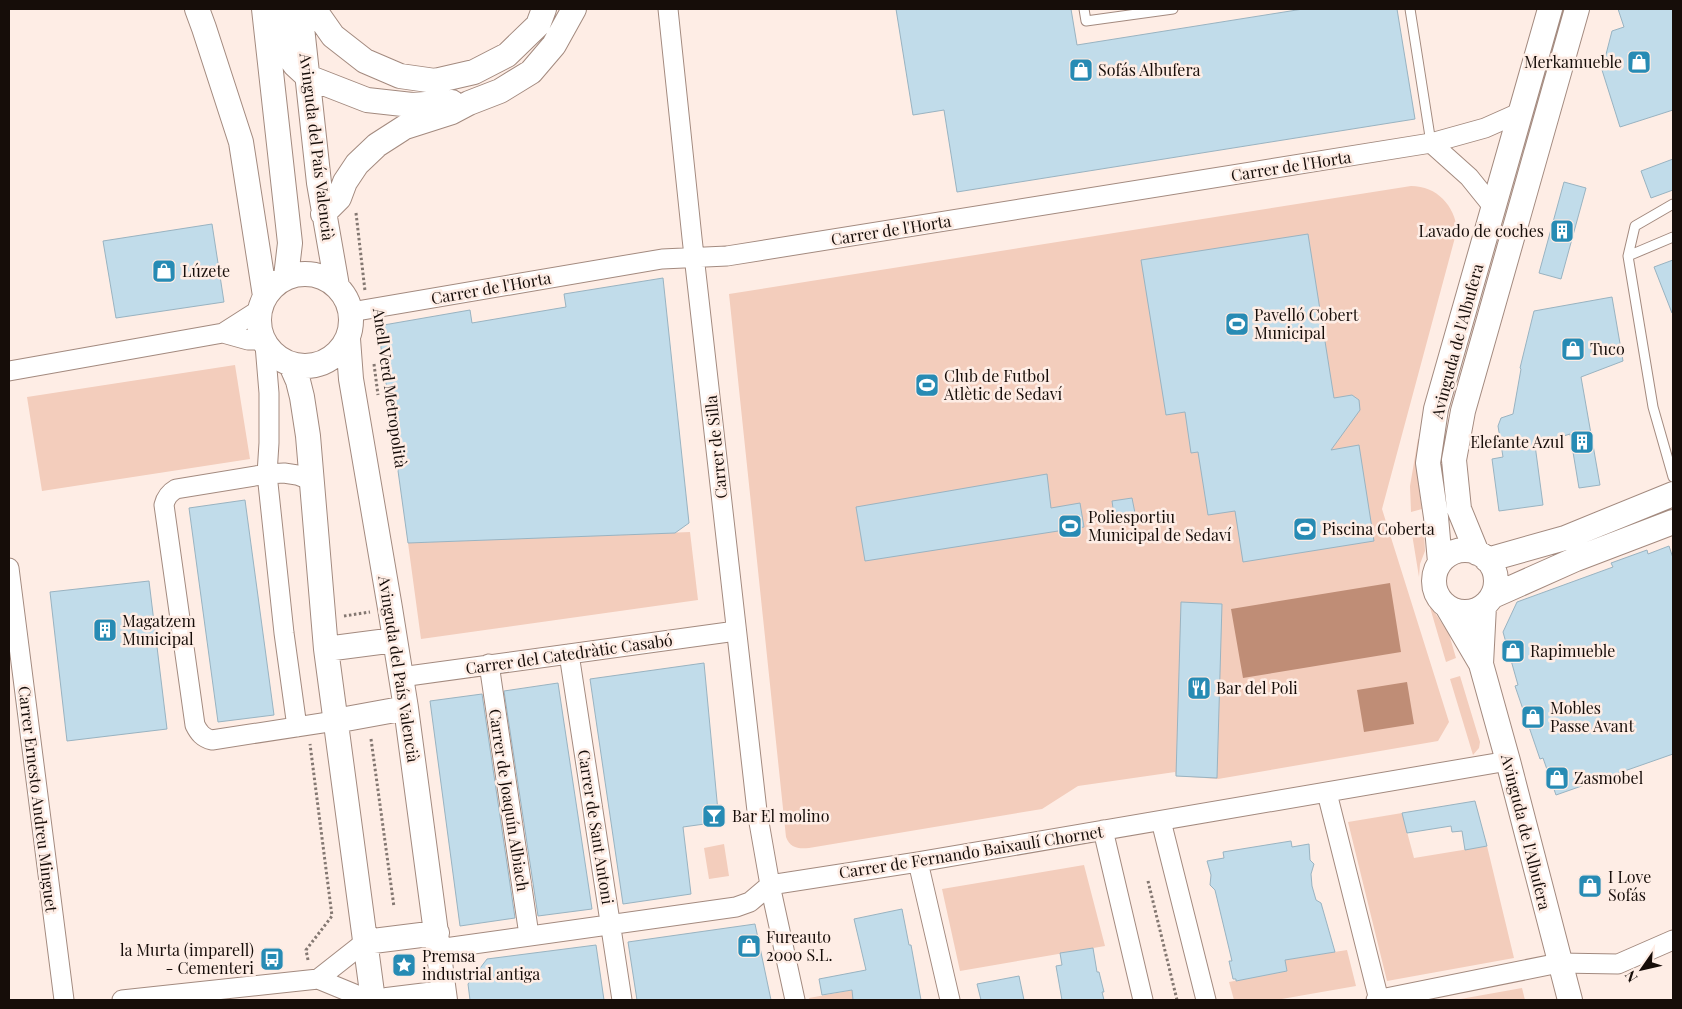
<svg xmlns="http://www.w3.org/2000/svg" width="1682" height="1009" font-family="'Playfair Display',serif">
<rect width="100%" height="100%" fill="#feede5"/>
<path fill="#f3cdbc" d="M1411 186C1437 186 1455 206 1457 230L1382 509 1449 722 1438 741 1218 779 1176 776 1175 772 1078 786 1042 809 809 848C798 849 790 848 786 837L729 294Z
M235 365 250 459 42 491 27 397Z
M1418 439 1422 440 1419 488 1422 509 1411 512 1410 486Z
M1424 531 1425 551 1420 564 1419 577 1412 534Z
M690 532 698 600 421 639 408 543Z
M1429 604 1449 634 1456 658 1446 662Z
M1460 676 1480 742 1479 748 1473 755 1450 679Z
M1402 813 1414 858 1487 846 1514 958 1387 981 1348 822Z
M724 844 729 876 709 879 704 848Z
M1084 865 1105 946 960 971 942 889Z
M1347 950 1356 986 1276 1000H1234L1229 982 1287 971 1285 960Z
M869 987 872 1000H810L809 998Z
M1522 988 1525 1000H1455Z"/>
<path fill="#bf8d76" d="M1390 583 1401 652 1243 678 1231 609Z
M1407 682 1414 724 1364 732 1357 690Z"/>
<path fill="#c1dcea" stroke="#99b3c1" d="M896 9H1071L1077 45 1303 9H1397L1415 119 957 192 944 110 913 115Z
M1618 9H1673V110L1620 127 1602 70 1612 31 1624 27Z
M1673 159V190L1651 198 1641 171Z
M1564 182 1586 188 1561 279 1539 273Z
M212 224 224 302 116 318 103 241Z
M1308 234 1334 398 1352 395 1359 400 1360 410 1331 450 1359 445 1374 541 1243 562 1235 511 1208 515 1198 452 1191 453 1185 412 1166 415 1141 260Z
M1673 260V313H1672L1654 267Z
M663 278 689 523 675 533 408 543 378 326 470 310 472 323 566 307 564 294Z
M1612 297 1623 361 1581 377 1600 485 1579 488 1570 434 1535 445 1543 505 1499 511 1492 459 1503 457 1498 426 1501 418 1513 414 1521 369 1520 368 1534 311Z
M1047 474 1051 508 1080 503 1084 527 865 561 856 507Z
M1132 498 1136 518 1115 522 1112 501Z
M245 500 274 715 218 722 189 508Z
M1669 546 1673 558V754L1556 795 1543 758 1540 759 1515 686 1518 685 1503 632 1517 602 1613 567 1611 563 1647 550 1648 554Z
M149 581 167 729 67 741 50 592Z
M1181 602 1222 604 1217 778 1176 776Z
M704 663 719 822 683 827 691 894 623 904 590 679Z
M558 683 592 909 538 916 504 691Z
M482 694 515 918 460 926 430 701Z
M1475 801 1487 846 1465 850 1462 831 1452 832 1451 826 1407 833 1402 813Z
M1291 841 1292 847 1309 844 1310 860 1314 864 1311 874 1312 886 1316 900 1321 903 1335 952 1285 960 1287 971 1236 981V979H1233L1229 961H1232L1215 890 1210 885 1211 875 1207 861 1224 858 1223 852Z
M902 909 909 945H911L921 1000H853L852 990 822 995 819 979 866 970 854 919Z
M755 924 771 1000H637L628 942Z
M596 945 604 1000H470L468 984 487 959Z
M1093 948 1097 972H1099L1104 992H1102L1104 1000H1062L1056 966 1062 965 1060 953Z
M1019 976 1024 1000H981L977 984Z"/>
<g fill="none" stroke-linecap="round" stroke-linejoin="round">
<g stroke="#a38a7f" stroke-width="11">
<path id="service" d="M1084 9 1086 21 1173 9
M1410 9 1431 143
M1673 204 1635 226 1628 256 1653 407 1673 477
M1628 256 1673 237"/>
</g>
<g stroke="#a38a7f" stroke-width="21">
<path id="minor" d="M668 9 692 238 757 811 770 885 795 1000
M1431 143 1469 177 1494 208
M351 312 662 259 727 256 1431 143 1485 128 1521 112
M223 333 248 340H263
M265 345 269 393V443L267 474 284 633 297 727
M9 371 223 333 259 310
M310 480 297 475 284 473 267 474 176 489C169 493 166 497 164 505L195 725C199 733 203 738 212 740L335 721
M9 568 64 1000
M569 654 622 1000
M489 664 529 935
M401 677 736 631
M1327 793 1379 1000
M1161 821 1206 1000
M1103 830 1143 1000
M918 862 950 1000
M438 949 736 907 750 902 770 885 918 862 1508 761
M318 979 369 1000
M122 1000 318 979 365 942
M1376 1000 1559 963 1618 964 1673 940"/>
</g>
<g stroke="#a38a7f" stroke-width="26">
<path id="tertiary" d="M197 9 204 28 241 142 265 296
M264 9 290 243 286 277
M300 9 319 183 337 286
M314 9 333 36 365 61 400 76 435 81 474 72 507 55 538 25 544 9
M280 19 284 49 295 65 308 77 367 100 412 105 452 102
M323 214 339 198 345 182 357 164 377 145 405 127 452 112 469 103 500 91 531 72 554 45 574 9
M259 320a46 46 0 1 1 92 0a46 46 0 1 1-92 0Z
M348 339 351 379 390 608 406 708 445 1000
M291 365 298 381 302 397 308 436 326 649 373 1000
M1434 581a31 31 0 1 1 62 0a31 31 0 1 1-62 0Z
M1477 553 1459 509 1454 460 1463 411 1577 9
M1487 560 1565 538 1673 494
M1440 562 1436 517 1428 463 1436 409 1550 9
M1493 596 1576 559 1673 522
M1448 608 1481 664 1508 761 1570 1000
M326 649 395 640
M1481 664 1484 606
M335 721 406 708
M365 942 437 933
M387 1000 444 993"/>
</g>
<path stroke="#837771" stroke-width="3" stroke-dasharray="2.5 2.5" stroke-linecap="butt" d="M356 213 365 291
M374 364 378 395
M344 616 370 612
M371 739 394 907
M1148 881 1177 1000
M308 960 306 950 332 916 310 744"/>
<use href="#service" stroke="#fff" stroke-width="9"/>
<use href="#minor" stroke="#fff" stroke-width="19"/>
<use href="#tertiary" stroke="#fff" stroke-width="24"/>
</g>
<defs>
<g id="shop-square" transform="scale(1.25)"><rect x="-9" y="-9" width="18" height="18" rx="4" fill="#278bb4" stroke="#feede5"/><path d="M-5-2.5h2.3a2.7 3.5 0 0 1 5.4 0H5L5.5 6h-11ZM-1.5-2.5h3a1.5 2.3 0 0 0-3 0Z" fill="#fff"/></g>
<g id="building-square" transform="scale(1.25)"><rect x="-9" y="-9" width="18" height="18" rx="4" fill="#278bb4" stroke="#feede5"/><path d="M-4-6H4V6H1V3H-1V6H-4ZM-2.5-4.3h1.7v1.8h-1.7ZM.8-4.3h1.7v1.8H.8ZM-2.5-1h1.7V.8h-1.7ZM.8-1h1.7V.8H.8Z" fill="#fff"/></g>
<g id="stadium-square" transform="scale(1.25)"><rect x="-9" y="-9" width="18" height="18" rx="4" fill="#278bb4" stroke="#feede5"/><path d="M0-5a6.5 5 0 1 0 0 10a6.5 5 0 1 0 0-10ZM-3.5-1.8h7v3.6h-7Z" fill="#fff"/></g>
<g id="restaurant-square" transform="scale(1.25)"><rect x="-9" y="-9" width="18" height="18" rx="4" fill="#278bb4" stroke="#feede5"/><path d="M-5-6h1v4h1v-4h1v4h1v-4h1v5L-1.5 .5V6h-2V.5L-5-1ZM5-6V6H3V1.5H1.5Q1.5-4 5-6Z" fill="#fff"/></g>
<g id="bar-square" transform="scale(1.25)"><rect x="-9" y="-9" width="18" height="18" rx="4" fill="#278bb4" stroke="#feede5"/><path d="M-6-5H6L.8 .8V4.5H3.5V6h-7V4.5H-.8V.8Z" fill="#fff"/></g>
<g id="bus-square" transform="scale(1.25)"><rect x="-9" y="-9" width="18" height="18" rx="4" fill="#278bb4" stroke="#feede5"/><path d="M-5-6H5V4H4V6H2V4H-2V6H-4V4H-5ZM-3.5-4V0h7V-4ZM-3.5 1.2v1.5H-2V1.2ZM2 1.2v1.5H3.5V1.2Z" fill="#fff"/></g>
<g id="sight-square" transform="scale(1.25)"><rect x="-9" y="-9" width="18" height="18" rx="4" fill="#278bb4" stroke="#feede5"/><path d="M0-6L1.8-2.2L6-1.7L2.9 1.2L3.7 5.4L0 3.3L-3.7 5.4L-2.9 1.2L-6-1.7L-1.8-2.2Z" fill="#fff"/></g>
</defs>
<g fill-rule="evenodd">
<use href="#shop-square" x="1639" y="62"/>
<use href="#shop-square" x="1081" y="70"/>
<use href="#building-square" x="1562" y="231"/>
<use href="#shop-square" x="164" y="271"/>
<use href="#stadium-square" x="1237" y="324"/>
<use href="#shop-square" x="1573" y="349"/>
<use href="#stadium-square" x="927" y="385"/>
<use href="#building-square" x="1582" y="442"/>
<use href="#stadium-square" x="1070" y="526"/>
<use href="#stadium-square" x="1305" y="529"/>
<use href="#building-square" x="105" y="630"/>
<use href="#shop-square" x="1513" y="651"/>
<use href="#restaurant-square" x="1199" y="688"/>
<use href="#shop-square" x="1533" y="717"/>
<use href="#shop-square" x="1557" y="778"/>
<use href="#bar-square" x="714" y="816"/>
<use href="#shop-square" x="1590" y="886"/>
<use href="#shop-square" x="749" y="946"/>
<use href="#bus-square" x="272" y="959"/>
<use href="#sight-square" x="404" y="965"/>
</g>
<g text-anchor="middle" stroke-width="5" stroke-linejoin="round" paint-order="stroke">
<g font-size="16" fill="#160d09" stroke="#feede5" text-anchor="start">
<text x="1622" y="68" text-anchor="end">Merkamueble</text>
<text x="1098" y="76">Sofás Albufera</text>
<text x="1544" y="237" text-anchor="end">Lavado de coches</text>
<text x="182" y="277">Lúzete</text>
<text x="1254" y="321">Pavelló Cobert<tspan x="1254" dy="18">Municipal</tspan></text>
<text x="1590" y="355">Tuco</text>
<text x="944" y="382">Club de Futbol<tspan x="944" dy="18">Atlètic de Sedaví</tspan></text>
<text x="1564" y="448" text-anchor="end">Elefante Azul</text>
<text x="1088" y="523">Poliesportiu<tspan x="1088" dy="18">Municipal de Sedaví</tspan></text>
<text x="1322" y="535">Piscina Coberta</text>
<text x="122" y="627">Magatzem<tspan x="122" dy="18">Municipal</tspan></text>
<text x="1530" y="657">Rapimueble</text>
<text x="1216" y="694">Bar del Poli</text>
<text x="1550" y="714">Mobles<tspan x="1550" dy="18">Passe Avant</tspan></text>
<text x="1574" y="784">Zasmobel</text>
<text x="732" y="822">Bar El molino</text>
<text x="1608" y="883">I Love<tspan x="1608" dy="18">Sofás</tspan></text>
<text x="766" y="943">Fureauto<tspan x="766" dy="18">2000 S.L.</tspan></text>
<text x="254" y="956" text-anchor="end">la Murta (imparell)<tspan x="254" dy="18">- Cementeri</tspan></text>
<text x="422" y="962">Premsa<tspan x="422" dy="18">industrial antiga</tspan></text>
</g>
<g font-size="16" fill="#160d09" stroke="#feede5">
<text transform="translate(317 147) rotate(83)" y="6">Avinguda del País Valencià</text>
<text transform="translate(1291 166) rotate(-9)" y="6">Carrer de l'Horta</text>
<text transform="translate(891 230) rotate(-9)" y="6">Carrer de l'Horta</text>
<text transform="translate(491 288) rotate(-10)" y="6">Carrer de l'Horta</text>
<text transform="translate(1457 341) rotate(-75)" y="6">Avinguda de l'Albufera</text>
<text transform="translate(390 388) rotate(82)" y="6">Anell Verd Metropolità</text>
<text transform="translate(716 447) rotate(-96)" y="6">Carrer de Silla</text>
<text transform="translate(569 654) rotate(-8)" y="6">Carrer del Catedràtic Casabó</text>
<text transform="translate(399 669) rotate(81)" y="6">Avinguda del País Valencià</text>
<text transform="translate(38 799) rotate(83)" y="6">Carrer Ernesto Andreu Minguet</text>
<text transform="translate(509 800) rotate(81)" y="6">Carrer de Joaquín Albiach</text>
<text transform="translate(596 827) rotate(81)" y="6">Carrer de Sant Antoni</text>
<text transform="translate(1526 832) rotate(76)" y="6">Avinguda de l'Albufera</text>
<text transform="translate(971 852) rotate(-9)" y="6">Carrer de Fernando Baixaulí Chornet</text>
</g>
</g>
<rect width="1682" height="1009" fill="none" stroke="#160d09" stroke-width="20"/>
<g transform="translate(1642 969) rotate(236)" stroke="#feede5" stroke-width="4" paint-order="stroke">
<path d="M0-4L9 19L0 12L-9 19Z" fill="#160d09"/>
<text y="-8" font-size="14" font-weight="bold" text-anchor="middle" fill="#160d09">N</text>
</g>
</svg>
